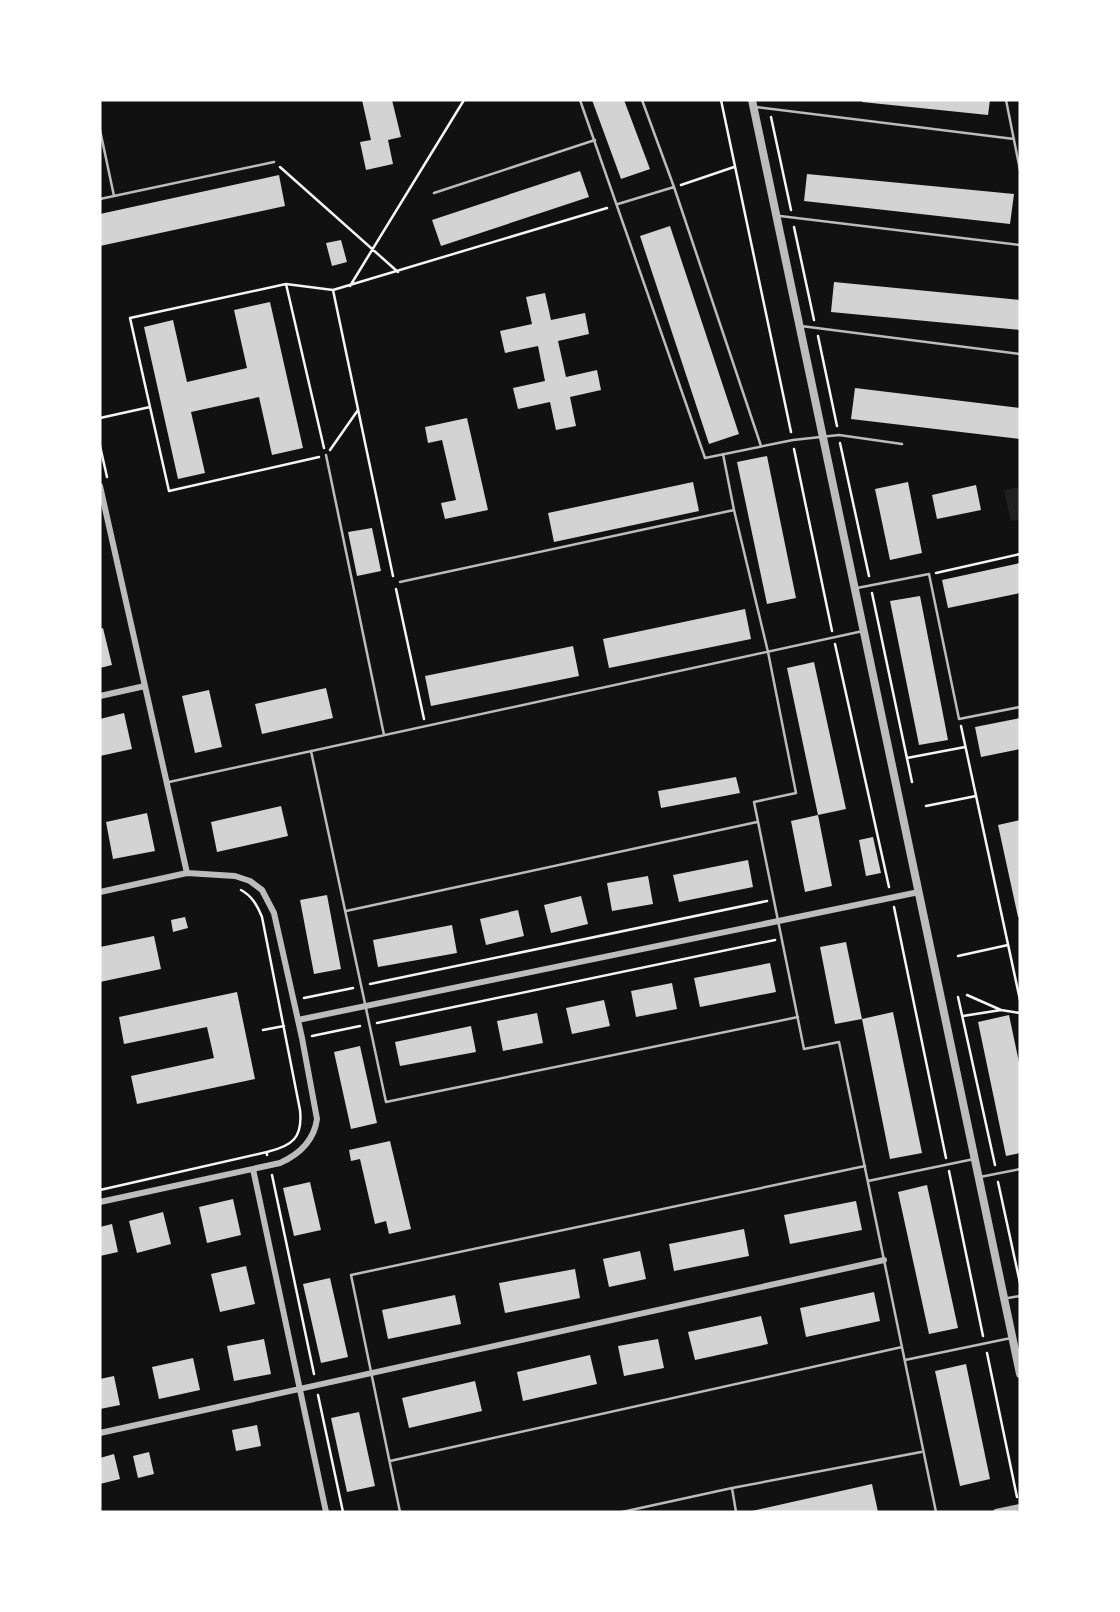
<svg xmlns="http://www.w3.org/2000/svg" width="1120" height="1612" font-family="'Source Sans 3',sans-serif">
<rect width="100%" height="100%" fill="#111"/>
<path fill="#202020" d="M1020 487V519L1011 521 1004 490Z"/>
<path fill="#d3d3d3" d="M362 100H392L401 137 388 140 393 164 366 170 360 142 371 140Z
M592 100H624L650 169 621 179Z
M862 100H990L988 115 862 102Z
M580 171 589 197 441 246 432 220Z
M807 174 1014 194 1010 224 804 201Z
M279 175 285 206 100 246V214Z
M670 226 739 434 709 444 640 236Z
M341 240 347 262 332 266 326 243Z
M834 282 1020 300V330L831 312Z
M545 293 551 320 585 313 589 334 558 341 566 377 597 370 601 390 570 397 576 426 556 430 550 402 518 409 513 388 545 381 538 346 505 353 500 331 532 324 526 297Z
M270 302 303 448 272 455 259 397 191 412 205 473 178 479 144 327 173 320 187 382 247 368 234 310Z
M855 388 1020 408V439L851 419Z
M467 418 488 510 445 519 441 503 456 500 442 440 428 443 425 427Z
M767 456 796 598 767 604 737 462Z
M693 482 699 511 554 542 548 513Z
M908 482 922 553 890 560 875 489Z
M976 485 981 510 937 519 932 495Z
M372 528 381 571 357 576 348 532Z
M1020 563V593L948 608 942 580Z
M920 596 948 740 919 745 890 601Z
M745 609 751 639 609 668 603 639Z
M103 628 112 665 100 668V629Z
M573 646 579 676 431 706 425 676Z
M814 662 846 809 818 815 787 668Z
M326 688 333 718 262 734 255 704Z
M209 690 222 747 195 753 182 696Z
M124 713 132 749 100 756V719Z
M1020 718V749L981 757 975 727Z
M736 777 740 793 661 808 658 791Z
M281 806 288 836 217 852 211 822Z
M147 813 155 851 113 859 106 822Z
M818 815 832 886 805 892 791 821Z
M1020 820V917H1018L998 825Z
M873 837 881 873 866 876 859 840Z
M748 860 753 887 679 902 673 875Z
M648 876 653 904 612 911 607 883Z
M327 895 341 969 314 974 300 900Z
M581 896 588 924 551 933 544 905Z
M518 910 524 936 486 945 480 919Z
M185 917 188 928 173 932 171 920Z
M452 925 457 953 378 967 373 940Z
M154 936 161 969 100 982V947Z
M846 942 862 1019 835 1024 820 947Z
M770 963 776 992 700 1007 694 978Z
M672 983 677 1009 636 1017 631 991Z
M237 992 255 1079 137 1104 131 1076 214 1058 207 1027 124 1044 119 1017Z
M604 1000 610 1026 572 1034 566 1008Z
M893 1012 922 1153 890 1159 862 1019Z
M537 1013 543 1043 503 1051 497 1021Z
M1009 1015 1020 1067V1153L1006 1156 978 1022Z
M471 1026 476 1052 400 1066 395 1042Z
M360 1046 377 1123 351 1129 334 1052Z
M390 1141 411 1229 389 1234 386 1221 375 1224 360 1159 351 1161 349 1150Z
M310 1182 321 1230 294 1236 283 1188Z
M927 1185 958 1328 929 1334 898 1192Z
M233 1199 241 1235 207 1243 199 1207Z
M856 1201 862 1230 790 1244 784 1215Z
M163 1212 171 1244 137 1253 129 1221Z
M112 1224 118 1252 100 1256V1227Z
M744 1229 749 1256 674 1271 669 1244Z
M640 1251 646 1279 609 1287 603 1259Z
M246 1266 255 1304 220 1312 211 1274Z
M575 1269 580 1298 505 1313 499 1283Z
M330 1278 348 1357 321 1363 303 1284Z
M874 1292 880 1321 806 1337 800 1308Z
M455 1295 461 1324 388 1339 382 1310Z
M761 1316 768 1344 695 1360 688 1332Z
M264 1339 271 1374 234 1381 227 1346Z
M658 1339 664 1368 624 1376 618 1346Z
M590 1355 597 1384 523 1401 517 1372Z
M193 1358 200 1390 159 1399 152 1367Z
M966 1364 990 1479 960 1486 935 1371Z
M114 1376 120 1405 100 1409V1379Z
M475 1381 482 1411 409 1428 402 1398Z
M359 1412 375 1486 347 1492 331 1418Z
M257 1425 261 1446 236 1451 232 1430Z
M149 1452 154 1474 138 1478 133 1456Z
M114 1454 120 1479 100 1484V1458Z
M872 1484 878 1512H752V1511Z"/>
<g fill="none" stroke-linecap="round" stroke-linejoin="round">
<path stroke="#f5f5f5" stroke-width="2.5" d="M721 100 791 432
M771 117 791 210
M280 167 398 272
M681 185 734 167
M794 227 814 320
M286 284 324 448
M350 286 464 100
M818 336 837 426
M150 407 169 491 319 457
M100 418 150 407 130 318 286 284 333 290
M840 443 869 576
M100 446 107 477
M794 449 832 631
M330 450 358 410
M936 573 1020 554
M393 576 333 290 607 208
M396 589 424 719
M872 593 912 782
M835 644 889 887
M961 726 1020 1000
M907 758 965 747
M926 806 976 796
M241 890C252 896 257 905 262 917L300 1110C303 1138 292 1146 267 1152V1155
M894 907 946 1158
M958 956 1008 945
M370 984 767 901
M967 995 1001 1010 1020 1013
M958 997 995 1165
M304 998 353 988
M963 1016 1001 1010
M377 1023 775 940
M263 1030 284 1026
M312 1036 360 1026
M949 1171 983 1336
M272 1175 314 1374
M998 1182 1020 1283
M100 1190 267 1152
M987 1353 1017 1497
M318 1395 343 1512"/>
<path stroke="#bcbcbc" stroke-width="2.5" d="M580 100 705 458 793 440 839 435 902 444
M1006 100 1020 170
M756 107 1014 139
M100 130 114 196
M674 187 761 446
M434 193 595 140
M100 199 274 162
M618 204 674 187 642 100
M780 216 1020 245
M801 326 1020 354
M326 455 384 735
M734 510 768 652 796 793 754 802 804 1049 839 1042 936 1512
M400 582 734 510 723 454
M857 588 929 574 959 719 1020 707
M311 751 386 1102 798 1017
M169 782 863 631
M346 911 757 822
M980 1177 1020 1169
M868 1181 974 1159
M1008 1298 1020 1296
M905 1360 1011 1338
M390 1461 902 1347
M732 1488 736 1512
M400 1512 351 1275 865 1166
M622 1512 732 1488 921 1452"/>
<path stroke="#bcbcbc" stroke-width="6" d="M100 486 187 873
M100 696 145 686
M100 892 187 873 235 876 250 881 262 890 274 913 302 1038 317 1119C314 1141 300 1154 280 1163L100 1202
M298 1020 919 892
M253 1169 326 1512
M100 1433 884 1260
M996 1512 1020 1507"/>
<path stroke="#bcbcbc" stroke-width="8" d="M752 100 1020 1374"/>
</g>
<rect width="1120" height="1612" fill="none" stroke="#ffffff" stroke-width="203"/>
</svg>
